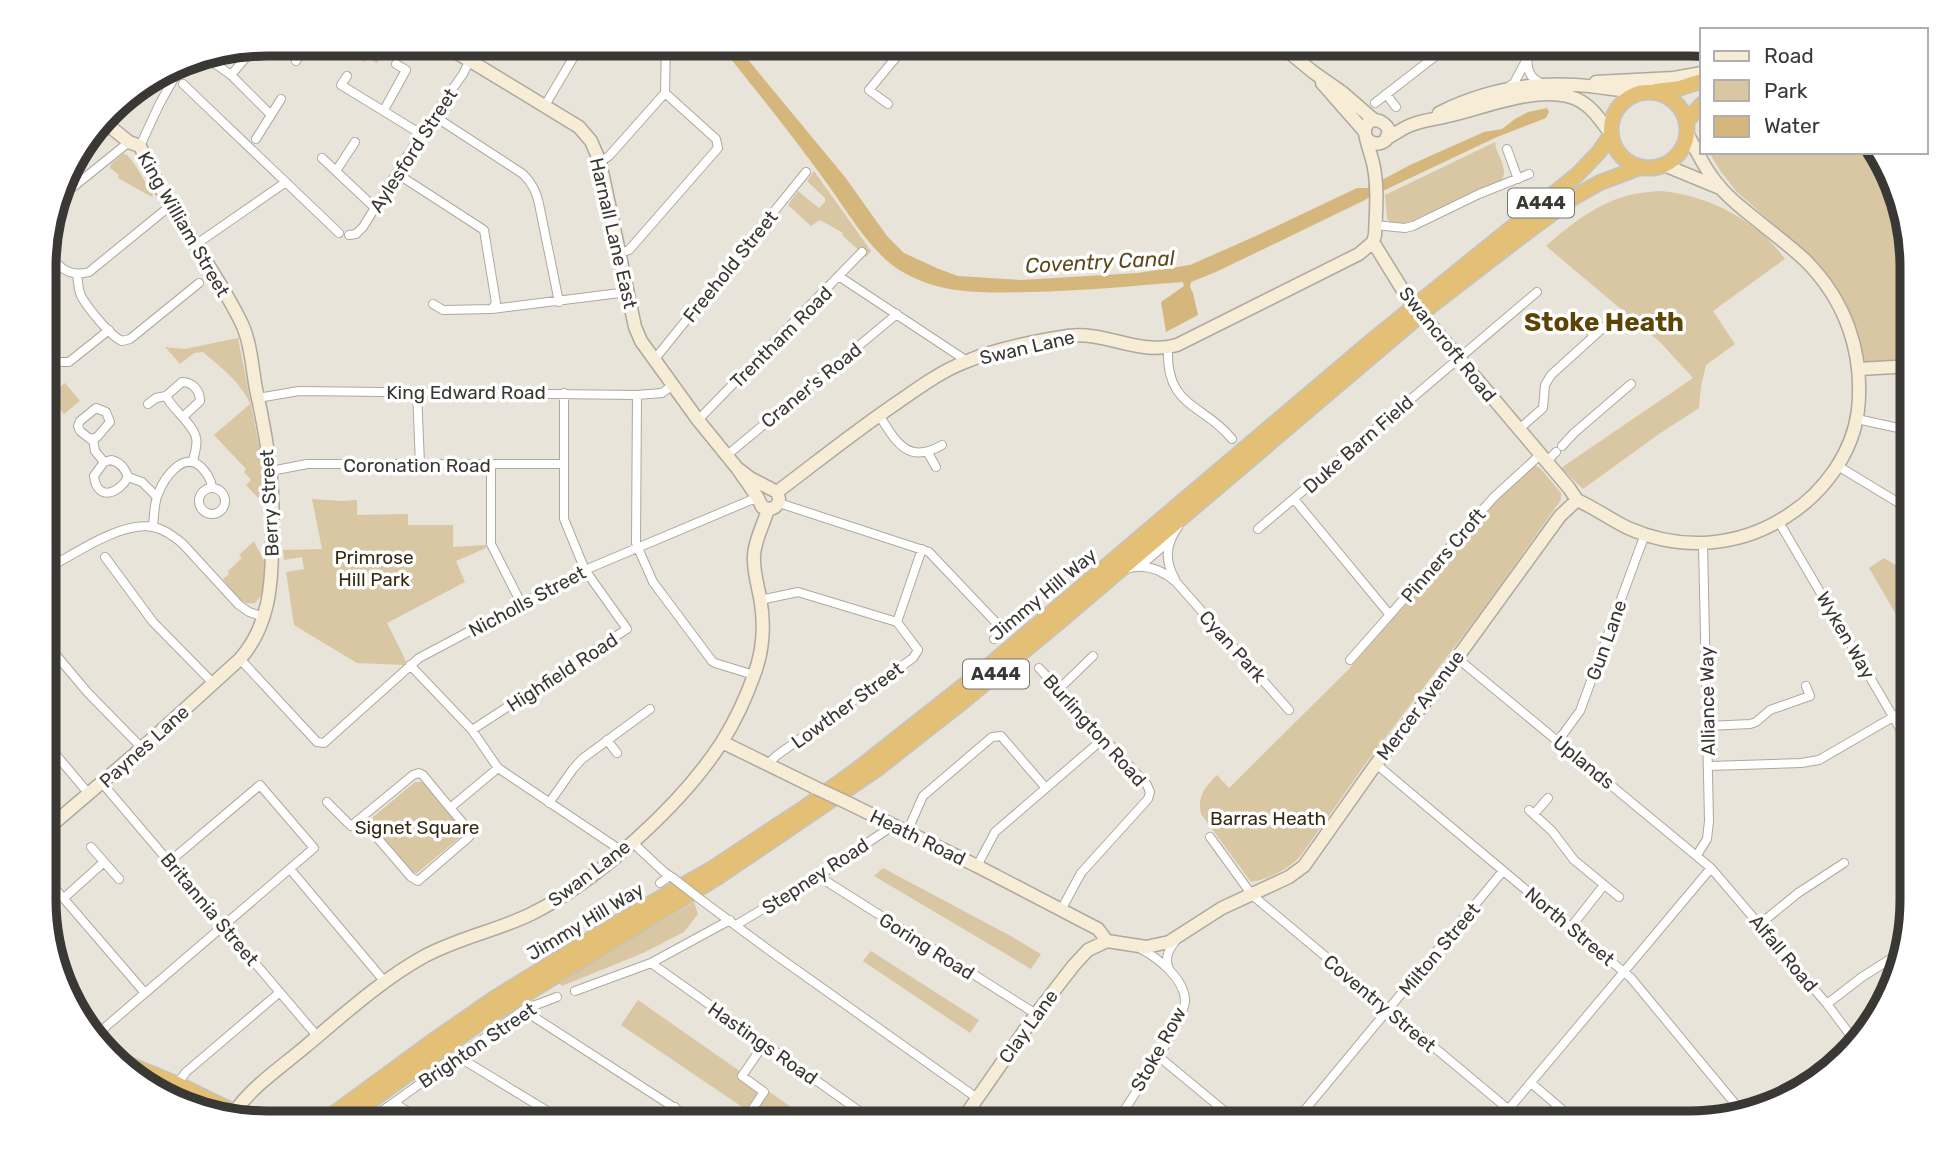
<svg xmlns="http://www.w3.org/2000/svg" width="1956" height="1167" font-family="Rubik,sans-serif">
<rect width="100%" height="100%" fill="#e9e4d9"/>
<path fill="#d9c6a3" d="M353 44H390L391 54 385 50 377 63 367 58 364 62 348 53Z
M1495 142C1496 155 1510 169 1501 181L1406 223 1393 224 1387 219 1385 195Z
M1709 152H1878L1912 252V363L1862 365 1808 258 1783 232 1737 192 1721 172Z
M123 154 127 155C138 166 143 181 153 194L152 197 118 178 119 175 110 168 111 164Z
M814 171 871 251 866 257 842 235 843 233 820 220 811 226 788 205 798 191 819 208 825 202V198L807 181Z
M1659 191C1706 194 1757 220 1785 259L1713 311 1735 344 1706 365 1701 386 1699 408 1659 434 1583 489 1561 468 1693 378 1660 342 1546 246C1570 225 1595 205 1626 196 1636 193 1648 192 1659 191Z
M238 338 263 466 264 499 260 500 246 485 251 480 244 472 246 469 214 435 250 404C242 383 220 367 203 352L194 353 180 364 165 347 185 349Z
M65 383 80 401 64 414 49 396Z
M1536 466 1540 468 1561 493V500L1478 616 1366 763 1302 854C1290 869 1271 878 1251 882L1201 814C1197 796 1205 787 1217 775L1229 788 1347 671 1504 492 1532 467Z
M312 499 342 501 357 500V515L408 514V525H453V547L486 545V548L456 561 465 582 387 623 404 657 406 662 404 665 357 663 294 625 286 572 304 569 302 557 284 560 283 550 322 549Z
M254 541 264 561V592L255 603C238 606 232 590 223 579L229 574 228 571 242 558 239 555Z
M1884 558 1912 575V642L1869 568Z
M415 782H424L462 829 464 834 417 873 413 872 372 825 373 817Z
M883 868 1009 935 1041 954 1031 969 874 876Z
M694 902 698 914 684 932 643 953 562 986 558 982Z
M871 951 979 1020 970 1033 863 961Z
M638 1000 794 1109 785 1123H766L621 1025Z"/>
<path fill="#d5b77e" d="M719 44H735L845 177 887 236 904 253 939 269 958 276 1021 280 1137 273 1190 265 1258 235 1357 188H1367L1410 165 1484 132 1502 129 1515 119 1528 112 1547 108 1549 112 1546 118 1497 137 1368 198 1363 201 1216 272 1191 282 1190 287 1193 293 1198 315 1166 332 1161 302 1184 286 1183 282C1132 286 1081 291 1030 292 985 293 941 295 901 271 870 253 845 207 823 178 790 132 754 88 719 44Z"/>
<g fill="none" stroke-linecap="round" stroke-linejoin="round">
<g stroke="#aea99f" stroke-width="10">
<path id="street" d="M204 56 231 75 271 115
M1528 57 1540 44
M296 61 306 44
M231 75 254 48
M347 76 341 85 421 134
M183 84 339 233
M1507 88 1514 83 1528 57C1526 71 1531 80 1544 84
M1386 94 1396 107
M1375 103 1451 44
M888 104 869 90 907 44
M544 107 573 58 575 44
M384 110 406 70 396 64
M434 116 523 174C532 183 536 191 539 204L559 302
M256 139 281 99
M140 146 159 105 184 60
M1507 149 1518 179
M322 158 375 208
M600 162 609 156 665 93 666 44
M336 171 355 142
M396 173 484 230 496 303 492 309 443 310 433 304
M57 200 129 142
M1375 225 1405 228 1413 226 1479 194 1529 174
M349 235 356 234 363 227 421 134 463 74 470 60
M195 245 286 182
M46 251C58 266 68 278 89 272L170 206
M619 253 629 250 718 148 716 139 665 93
M77 274C78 281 78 289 81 296 88 308 110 336 122 341L130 339 199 283
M840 277 967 361
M492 309 628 292
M1586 326 1594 336
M1168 347C1165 408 1203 403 1232 439
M46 349 58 362H69L109 330
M654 360 806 172
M417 392 420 464
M637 395 636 543 638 548 653 582 712 661 715 663 754 675
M166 396C172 409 194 425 196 438 198 445 194 455 193 461
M258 398 299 391 637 395 662 393 673 385
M148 404 156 398 166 396 182 382C192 382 200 390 200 401L184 416
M96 408 106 412 110 422 97 437 90 439 80 431 78 426 80 421Z
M879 415C896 442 908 465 942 445
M1857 419 1912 431
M698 420 862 252
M1518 430 1543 408 1545 385 1551 375 1604 327
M93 439 95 451 104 462
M1562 446 1574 433 1631 384
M928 453 936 467
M726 456 897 314
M111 460C120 462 125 468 128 477 119 494 97 502 94 476L104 462Z
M1546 462 1556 452
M491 465V544L521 603
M1838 466 1912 511
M271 471 307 464H564
M128 477 142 482 156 496
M199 501a13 13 0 1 1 26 0a13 13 0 1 1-26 0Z
M1294 499 1390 615
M46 501C52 508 52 516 46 522
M779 503 929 552 1003 630 994 639
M1779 522 1912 749
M153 527C154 517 154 503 158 494 164 478 184 449 202 468 207 474 211 479 212 487
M1258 529 1537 292
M105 557 153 622 214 684
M1137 565 1146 561 1168 542
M46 569C74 555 120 521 153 527 164 529 173 536 182 543L239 605 249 612 264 617
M1126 569C1145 563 1161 569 1176 582L1289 710
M1175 579C1164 560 1166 544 1178 527
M760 600 798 592 897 622 918 650 913 658 776 756 768 764
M897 622 922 549
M46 643 88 693 142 748
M1457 658 1711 868 1827 1004 1854 1040
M240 659 317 742 324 743 419 658 585 570 751 500H758
M1350 660 1494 497 1540 455
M410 665 472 730 498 768 622 851
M1039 668 1147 785 1150 792 1148 799 1081 873 1061 910
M1058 690 1093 656
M1708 726 1750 724 1756 722 1770 710 1810 696 1806 686
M472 730 627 629 585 570 564 519V393
M607 740 617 753
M1558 741 1580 711 1645 534
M46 743 89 794
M1376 764 1631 978 1741 1111
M1709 766 1801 763 1819 760 1912 706
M102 783 317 1036
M327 802 351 826 413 775 419 773 423 775 450 808
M549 803 573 769 582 759 650 709
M1529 810 1552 831 1574 860 1619 897
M1534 814 1548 798
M361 819 411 877 418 881 469 837V830L450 808 498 768
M907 832 923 796 992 737 1001 736 1045 787
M1210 837 1252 895 1508 1109
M632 842 664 872 673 878
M91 847 119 879
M1697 855 1707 839 1709 821 1703 544
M977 866 995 832 1104 738
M290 869 385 982
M818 876 1036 1014
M46 878 145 993
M660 883 670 876
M64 898 104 862
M704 902 770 951 977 1098
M1760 924 1798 893 1844 863
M736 925 818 876 894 825
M1571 927 1604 885
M651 963 876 1123
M1169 969C1164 957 1169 949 1177 939
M575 991 651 963 730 920
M1827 1004 1862 977 1900 953
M525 1009 534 1017 698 1123
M95 1036 314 848 260 785 169 862
M457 1056 567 1123
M1158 1056 1239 1123
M1531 1083 1578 1123
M177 1084 186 1072 280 992
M394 1103 426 1123
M751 1111 764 1092 742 1076 764 1044
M365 1123 525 1009 557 997
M663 1123 675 1107
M1116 1123C1130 1101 1184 1022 1185 1001 1185 979 1158 958 1141 949
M1294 1123 1503 871
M1497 1123 1711 868"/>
</g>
<g stroke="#aea99f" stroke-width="15">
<path id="secondary" d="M445 44 454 51 579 127 591 141 600 162 635 327 641 341 698 420 737 468 758 498 762 507 771 509C779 506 781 500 777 492L750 478 737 468
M1279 44 1313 72 1343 93 1374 120
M1596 82 1674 78 1702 73
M1322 83 1365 132
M1439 113C1481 92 1529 82 1576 85 1598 86 1619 91 1641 92
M1387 138C1395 134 1403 128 1411 125 1423 120 1436 119 1448 116 1484 108 1535 86 1571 97 1590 103 1599 118 1610 133
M1367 139C1373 145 1380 145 1386 140L1389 130C1384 120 1368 114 1365 130 1364 138 1373 158 1374 168 1378 189 1376 213 1375 235L1373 242 1407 297
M1664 165 1720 188
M1431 325 1569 488 1577 500
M1859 369 1912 366
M777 492C818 461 858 429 901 400 921 386 942 371 965 362 995 349 1036 341 1068 336 1107 331 1138 356 1177 345L1359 254 1373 242
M1577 500C1595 508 1611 520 1628 528 1682 552 1742 547 1790 514 1825 491 1853 452 1858 410 1864 353 1846 301 1805 260 1792 248 1778 237 1764 226 1750 214 1732 202 1720 187 1706 171 1697 152 1687 133
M722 742 816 788
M848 803 977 866 1098 929 1107 941
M46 830 142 748 240 659C269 626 272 585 272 543 273 518 273 493 270 469 267 442 262 416 256 389 252 368 251 342 241 322 211 261 166 209 140 146L129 142 103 121
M235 1111C253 1086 281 1067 305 1047 342 1016 380 981 423 957 458 938 496 931 531 914 598 881 682 804 722 742 735 721 746 698 754 675 764 649 765 624 760 597 757 583 753 569 754 555 755 539 764 524 768 509
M960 1123 1036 1014 1074 965 1088 950 1107 941 1146 947 1169 942 1222 908 1289 877 1304 866 1376 764 1425 702 1560 516 1577 500"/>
</g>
<g stroke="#c4c3c2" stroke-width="17">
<path id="highway" d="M1656 91 1680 88 1702 81
M1611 130a38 38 0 1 1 76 0a38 38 0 1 1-76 0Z
M1687 121 1702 104
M121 1061 177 1084 247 1118
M321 1123 430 1043 495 998 620 921 710 870 807 806 858 769 986 668 1374 339 1578 174 1599 152 1610 136
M340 1123 485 1019 718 877 877 769 966 699 1059 622 1432 305 1519 238 1576 196 1599 183 1641 167"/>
</g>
<use href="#street" stroke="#fff" stroke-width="8"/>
<use href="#secondary" stroke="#f7ecd6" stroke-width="12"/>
<use href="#highway" stroke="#e4bf76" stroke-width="14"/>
<g stroke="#aea99f" stroke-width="10" stroke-linecap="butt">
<path id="street-bridge" d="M673 878 704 902"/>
</g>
<g stroke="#aea99f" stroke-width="15" stroke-linecap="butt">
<path id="secondary-bridge" d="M1407 297 1431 325
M816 788 848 803"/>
</g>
<use href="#street-bridge" stroke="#fff" stroke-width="8"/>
<use href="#secondary-bridge" stroke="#f7ecd6" stroke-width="12"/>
</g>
<g text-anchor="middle" stroke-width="7" stroke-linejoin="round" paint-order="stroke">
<g fill="#fff" stroke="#757471" stroke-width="2">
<rect x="1508" y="188.5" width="66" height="29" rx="5"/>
<rect x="963" y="659.5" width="66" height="29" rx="5"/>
</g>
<g font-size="18" font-weight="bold" fill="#3a3834">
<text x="1541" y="209">A444</text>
<text x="996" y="680">A444</text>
</g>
<g font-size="19" fill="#3a3834" stroke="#fff">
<text transform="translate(413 150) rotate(-57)" y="7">Aylesford Street</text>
<text transform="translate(184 224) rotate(60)" y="7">King William Street</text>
<text transform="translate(614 233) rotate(77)" y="7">Harnall Lane East</text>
<text transform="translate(730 266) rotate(-51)" y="7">Freehold Street</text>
<text transform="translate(781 337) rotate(-45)" y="7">Trentham Road</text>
<text transform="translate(1448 344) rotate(51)" y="7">Swancroft Road</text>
<text transform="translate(1027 347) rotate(-13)" y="7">Swan Lane</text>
<text transform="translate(811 385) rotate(-39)" y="7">Craner's Road</text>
<text x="466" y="399">King Edward Road</text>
<text transform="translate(1358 444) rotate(-41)" y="7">Duke Barn Field</text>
<text x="417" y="472">Coronation Road</text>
<text transform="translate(269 503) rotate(-93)" y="7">Berry Street</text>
<text transform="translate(1443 555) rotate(-49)" y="7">Pinners Croft</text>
<text transform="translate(1043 594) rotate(-40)" y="7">Jimmy Hill Way</text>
<text transform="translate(527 601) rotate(-28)" y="7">Nicholls Street</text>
<text transform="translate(1846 635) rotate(60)" y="7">Wyken Way</text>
<text transform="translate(1606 640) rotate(-70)" y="7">Gun Lane</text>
<text transform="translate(1233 646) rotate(48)" y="7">Cyan Park</text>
<text transform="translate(562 672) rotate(-33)" y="7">Highfield Road</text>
<text transform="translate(1707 701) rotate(-91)" y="7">Alliance Way</text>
<text transform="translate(847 705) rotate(-36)" y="7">Lowther Street</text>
<text transform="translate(1420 705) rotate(-53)" y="7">Mercer Avenue</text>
<text transform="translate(1095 730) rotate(48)" y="7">Burlington Road</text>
<text transform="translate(144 746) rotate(-42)" y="7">Paynes Lane</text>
<text transform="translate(1584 762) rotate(39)" y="7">Uplands</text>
<text transform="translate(918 837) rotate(26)" y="7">Heath Road</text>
<text transform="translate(589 873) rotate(-37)" y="7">Swan Lane</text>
<text transform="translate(815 876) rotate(-33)" y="7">Stepney Road</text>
<text transform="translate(210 909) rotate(50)" y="7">Britannia Street</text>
<text transform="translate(585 921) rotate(-31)" y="7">Jimmy Hill Way</text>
<text transform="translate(1570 926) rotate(40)" y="7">North Street</text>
<text transform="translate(927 946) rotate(32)" y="7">Goring Road</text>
<text transform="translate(1439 949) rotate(-50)" y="7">Milton Street</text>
<text transform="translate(1784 953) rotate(50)" y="7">Alfall Road</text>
<text transform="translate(1380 1003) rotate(40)" y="7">Coventry Street</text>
<text transform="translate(1028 1026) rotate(-54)" y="7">Clay Lane</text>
<text transform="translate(763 1043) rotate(35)" y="7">Hastings Road</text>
<text transform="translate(477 1045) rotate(-34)" y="7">Brighton Street</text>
<text transform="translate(1158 1049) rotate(-61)" y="7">Stoke Row</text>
</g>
<g font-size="19" fill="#382b11" stroke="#fff">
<text x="374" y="564">Primrose<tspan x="374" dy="22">Hill Park</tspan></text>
<text x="1268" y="825">Barras Heath</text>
<text x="417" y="834">Signet Square</text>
</g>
<g font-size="21" font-style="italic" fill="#5e491d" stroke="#fff">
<text transform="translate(1100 262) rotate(-3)" y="7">Coventry Canal</text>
</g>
<g font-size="26" font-weight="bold" fill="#5d4405" stroke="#fff">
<text x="1604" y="331">Stoke Heath</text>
</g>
</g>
<path d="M0 0H1956V1167H0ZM267 56H1689A211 211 0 0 1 1900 267V900A211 211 0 0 1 1689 1111H267A211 211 0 0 1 56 900V267A211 211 0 0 1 267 56Z" fill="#fff" fill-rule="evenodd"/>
<path fill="none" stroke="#3a3834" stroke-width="9" d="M267 56H1689A211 211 0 0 1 1900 267V900A211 211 0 0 1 1689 1111H267A211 211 0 0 1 56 900V267A211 211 0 0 1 267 56Z"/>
<rect x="1700" y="28" width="228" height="126" fill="#ffffff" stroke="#b0afae" stroke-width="2"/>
<rect x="1714" y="51" width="35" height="10" fill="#f7ecd6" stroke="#b0afae" stroke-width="2"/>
<text x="1764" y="63" font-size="21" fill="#3a3834">Road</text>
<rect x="1714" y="80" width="35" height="21" fill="#d9c6a3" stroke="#b0afae" stroke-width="2"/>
<text x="1764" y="98" font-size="21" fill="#3a3834">Park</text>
<rect x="1714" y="116" width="35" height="21" fill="#d5b77e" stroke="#b0afae" stroke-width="2"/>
<text x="1764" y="133" font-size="21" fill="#3a3834">Water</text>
</svg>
